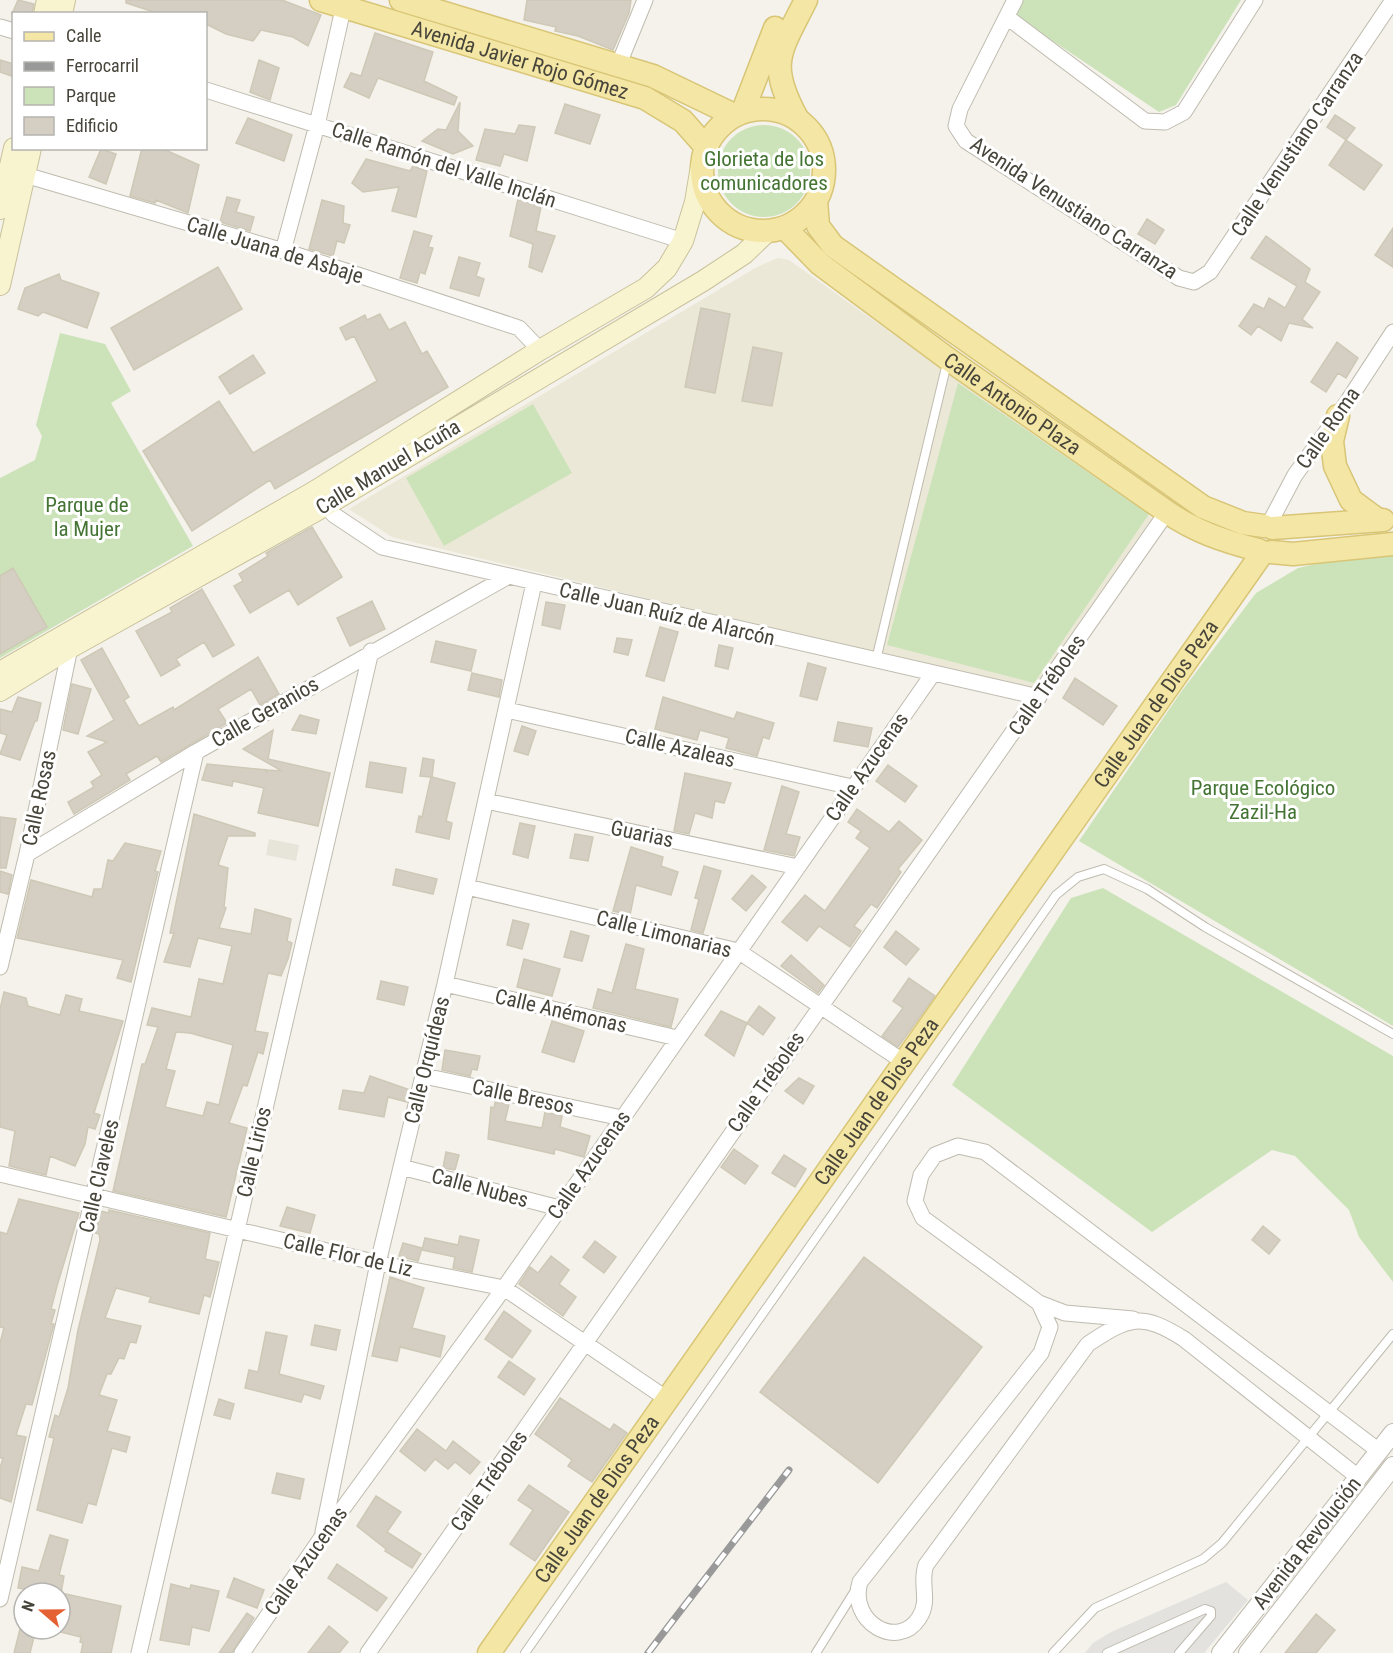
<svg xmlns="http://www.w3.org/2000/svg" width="1393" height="1653" font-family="'Roboto Condensed',sans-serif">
<rect width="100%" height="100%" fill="#f4f2eb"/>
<path fill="#e7e5da" d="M269 839 299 845 296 861 266 855Z"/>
<path fill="#ebe8d7" d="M778 258 789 260 1153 519 1036 692 392 537 349 509 757 267Z"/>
<path fill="#cce3b9" d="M1021 0H1241L1176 105 1159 112 1014 15Z
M718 171a46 46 0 1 1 92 0a46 46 0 1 1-92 0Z
M60 333 105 344 131 391 111 403 193 546 0 658V478L35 460 42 436 36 425Z
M958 383 1149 514 1034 683 887 645Z
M533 404 572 473 444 546 406 478Z
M1393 555V1026L1079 841 1181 692 1256 593 1298 568 1329 561Z
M1103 888 1393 1056V1282L1359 1237 1349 1210 1295 1156 1272 1150 1152 1232 952 1085 1071 898Z"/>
<path fill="#e3e2df" d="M1226 1582 1248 1600 1204 1653H1085L1093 1643 1111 1632Z"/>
<path fill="#d4cfc2" stroke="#cec8b6" stroke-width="1.5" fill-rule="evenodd" d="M18 0 34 4 32 14H12Z
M126 0H282L321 15 308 46 293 37 261 30 253 41 226 34 206 24V14H160L126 3Z
M527 0H631L629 13 613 50 578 36 555 31 556 27 524 20Z
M375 33 433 52 424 81 457 97 454 105 378 78 369 98 344 87 351 73 361 76Z
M0 60 14 64V77L0 72Z
M259 60 279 68 270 100 250 92Z
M460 102 458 131 473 146 453 154 422 141 438 129 446 130Z
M565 104 600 115 590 144 555 133Z
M1335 115 1355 128 1346 140 1327 127Z
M248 118 292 135 284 161 236 143Z
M519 125 535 127 527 161 504 154 500 166 476 160 485 129 515 134Z
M1346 140 1382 165 1364 190 1329 165Z
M142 148H161L199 165 188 213 156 200 155 203 130 196Z
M101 149 116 154 106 184 89 177Z
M366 159 410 171 413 166 427 171 416 217 392 211 399 187 363 192 352 183Z
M227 197 240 200 236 212 254 217 250 231 220 222Z
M518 199 541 207 536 231 555 236 542 272 529 267 533 244 510 236Z
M322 200 344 206 343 223 350 225 344 243 337 241 333 256 309 249Z
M1147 219 1164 230 1155 244 1138 234Z
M1393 228V267L1375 255Z
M414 231 432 236 428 247 433 248 425 274 420 272 417 283 400 278Z
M1266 236 1310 269 1305 282 1320 292 1302 319 1313 328 1289 323 1281 341 1258 326 1251 335 1239 326 1254 304 1264 309 1269 298 1285 308 1297 286 1251 258Z
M459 257 480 263 476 276 484 279 479 296 450 288Z
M218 267 242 309 134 370 111 328Z
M59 274 61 280 99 293 87 328 43 312 38 316 18 309 25 288Z
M701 308 730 314 715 393 685 387Z
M380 314 389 330 405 322 422 354 427 351 448 387 275 489 270 480 192 531 143 451 219 401 253 453 377 381 354 336 346 340 340 328 365 315 367 320Z
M1337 342 1358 358 1346 378 1338 373 1326 392 1311 382Z
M753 347 782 353 772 406 742 401Z
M253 355 265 373 230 394 219 377Z
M312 527 342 577 298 605 289 590 250 613 234 586 243 581 239 574 268 556 266 553Z
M13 568 47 627 0 654V576Z
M202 589 234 645 213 657 204 642 176 659 180 665 161 676 136 631 172 612 170 608Z
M372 601 385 629 350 646 337 618Z
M546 602 565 605 560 629 542 625Z
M660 627 678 632 664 681 646 676Z
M617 638 632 640 628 655 614 652Z
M436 641 476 650 471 671 431 662Z
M719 645 733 648 728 669 715 666Z
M102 648 129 697 124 700 139 726 173 707 174 710 258 657 279 694 260 705 251 689 218 709 227 723 161 762 157 756 126 774 130 780 74 814 68 802 94 787 91 782 102 775 88 752 107 742 87 736 114 720 81 660Z
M808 663 826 668 817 700 800 696Z
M472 673 502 680 499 697 468 690Z
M1075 678 1117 706 1103 725 1063 698Z
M72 684 91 689 78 734 63 730Z
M18 697 41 703 37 721H35L20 760 0 754 7 735 0 733V709L12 712Z
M663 697 734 719 737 712 774 723 769 739 763 737 757 756 726 748 729 738 700 730 697 740 655 729Z
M300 715 319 720 316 734 292 730Z
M838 722 872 728 868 747 834 741Z
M522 726 536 731 528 755 514 751Z
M273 730 268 759 330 773 318 826 258 813 264 788 233 781 232 786 202 780 207 764 267 770 266 773 268 770 282 771 243 749Z
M423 758 434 760 432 777 455 783 446 821 452 823 449 839 416 832 419 816 422 817 431 777 420 776Z
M370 762 406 768 402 793 366 787Z
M888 765 917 786 905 802 876 781Z
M685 773 731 783 724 803 715 801 712 818 695 813 689 834 674 831Z
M782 786 799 792 786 834 800 837 794 856 764 850Z
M857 809 889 832 899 821 922 840 898 869 901 872 877 908 871 904 854 926 861 931 850 947 819 926 807 941 782 922 805 895 825 911 870 848 856 838 861 831 848 822Z
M194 814 255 833V836H228L218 865 228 868 224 907 226 908 219 928 251 934 255 909 291 919 287 941 292 943 288 959 281 976 268 973 255 1031 268 1033 263 1054 258 1052 247 1086 243 1085 229 1123 247 1128 226 1217 113 1191 142 1064H145L158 1027 147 1025 152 1008 191 1017 199 979 223 984 232 946 198 938 190 967 164 962 174 933H170ZM176 1032 190 1033 233 1045 219 1105 207 1102 203 1116 165 1107 175 1071 166 1069Z
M0 817 16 819 6 868H0Z
M520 823 535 826 528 858 513 854Z
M575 834 593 837 588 861 570 858Z
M125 843 161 851 155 871 158 872 131 982 117 978 123 960 17 938 31 880 92 897 94 889H102L108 860 113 861Z
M631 847 663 857 661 866 678 872 671 895 636 885 630 915 613 911Z
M704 866 721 871 703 933 691 930 699 899 695 898Z
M396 869 437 879 433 894 393 885Z
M0 871 12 875 8 894 0 892Z
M752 875 766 887 746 911 732 899Z
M513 920 529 924 522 949 507 945Z
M571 931 589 936 582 961 564 957Z
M896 931 919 949 906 965 884 947Z
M626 944 644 949 635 989 678 999 671 1027 593 1008 598 989 612 993Z
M791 955 824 985 818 993 781 966Z
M524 959 560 969 552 996 517 987Z
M909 978 935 996 898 1047 882 1036 903 1008 893 1001Z
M381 981 408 987 404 1005 377 999Z
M4 992 26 998 28 1006 60 1015 66 995 82 999 79 1011 123 1021 94 1113 100 1115 95 1129 88 1127 85 1144 75 1166 50 1156 46 1175 9 1166 15 1131 0 1127V1009Z
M759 1006 775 1018 763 1035 747 1023Z
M721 1011 747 1023 734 1056 705 1035Z
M552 1021 584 1031 574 1062 542 1052Z
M445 1050 480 1056 477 1070 472 1069 470 1076 442 1070Z
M370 1076 410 1090 407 1102 388 1097 384 1117 339 1109 343 1090 364 1093Z
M799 1078 814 1086 803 1104 785 1091Z
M495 1102 509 1104 505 1121 542 1128 545 1112 562 1116 560 1127 590 1136 584 1157 555 1149 554 1154 488 1139 491 1107 494 1108Z
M734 1149 758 1166 745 1184 721 1167Z
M446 1152 459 1155 455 1170 443 1168Z
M784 1155 806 1169 795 1187 772 1173Z
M19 1199 79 1213 57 1286 51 1309 55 1310 51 1324H54L32 1405 26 1404 16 1435 26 1437 11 1502 0 1498V1468L3 1458H0V1343L4 1328 0 1327V1232L7 1234Z
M287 1207 315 1215 310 1233 280 1226Z
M109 1210 210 1233 205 1259 219 1262 210 1297 204 1295 199 1314 149 1302 151 1297 116 1288 105 1318 141 1326 136 1343 130 1342 124 1359 119 1358 111 1374H107L99 1395 117 1400 107 1431 130 1437 126 1452 112 1448 96 1505 88 1503 82 1523 37 1510 54 1438 49 1437 55 1415 59 1417 68 1388 78 1330 100 1240 99 1234 95 1233 98 1218 100 1211 109 1213Z
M1263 1226 1280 1240 1269 1254 1252 1240Z
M460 1236 479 1240 472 1272 453 1268 455 1257 422 1250 425 1238 458 1245Z
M595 1241 616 1257 604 1273 583 1257Z
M403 1243 422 1248 418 1261 399 1256Z
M551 1256 569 1270 559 1284 576 1297 563 1316 519 1284 530 1267 538 1273Z
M864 1257 982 1347 878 1483 760 1392Z
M390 1277 424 1288 412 1328 445 1336 440 1357 400 1347 397 1361 372 1356Z
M504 1311 531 1331 512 1358 485 1339Z
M315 1325 340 1330 336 1350 311 1345Z
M266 1332 287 1336 279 1374 324 1386 320 1399 304 1394 301 1402 245 1388 249 1370 258 1372Z
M509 1361 535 1379 524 1395 498 1377Z
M560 1398 610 1430 614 1424 627 1433 592 1482 568 1466 572 1460 535 1434Z
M219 1399 234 1404 230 1419 214 1415Z
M417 1429 446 1451 453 1441 480 1462 470 1474 455 1462 448 1469 435 1459 425 1471 400 1451Z
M277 1473 304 1479 300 1499 272 1493Z
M529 1485 569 1512 535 1561 510 1544 533 1510 518 1500Z
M376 1496 401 1512 387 1532 421 1554 412 1568 385 1551 386 1549 357 1526Z
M50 1535 68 1540 59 1575 64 1576 61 1593 121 1606 111 1653H81L83 1643 80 1642 81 1637 60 1632V1593H43L18 1588 22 1567 39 1571Z
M337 1564 387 1598 377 1611 328 1578Z
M234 1578 264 1590 257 1608 227 1597Z
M171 1584 190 1589 191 1585 219 1591 209 1631 192 1627 189 1645 160 1640Z
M247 1613 254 1618 232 1653H219Z
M1316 1614 1335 1630 1316 1653H1285Z
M329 1626 348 1642 339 1653H308Z
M20 1629H36L30 1653H14Z"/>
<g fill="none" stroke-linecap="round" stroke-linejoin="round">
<g stroke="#bfbbaf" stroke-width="10">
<path id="service" d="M876 660 947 363
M525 1653 1056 895 1078 877 1104 869 1147 889 1205 927 1393 1034
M816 1653 856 1589
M1053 1653 1095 1608 1203 1559 1222 1543 1393 1334
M1107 1653 1205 1609 1211 1611V1616L1179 1653"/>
</g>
<g stroke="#bfbbaf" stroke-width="17">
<path id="minor" d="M1015 0 960 109 956 126 966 141 1179 278 1194 282 1210 272 1393 0
M1007 17 1145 121 1165 122 1184 112 1255 0
M0 27 14 31
M618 66 645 0
M206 90 683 241
M15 172 297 255 519 328 540 350
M283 251 317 125 345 0
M320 499 334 515 382 547 1039 697
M1268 526 1295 475 1338 416 1393 332
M507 710 852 787
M486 801 798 867
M27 854 196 752 507 577
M467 887 738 951 904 1062
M0 967 27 854 71 643
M445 984 677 1038
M424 1076 622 1118
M401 1167 559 1208
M0 1174 378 1263 504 1288 667 1399
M1039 1303 1065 1313 1133 1319
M1358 1477 1184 1339C1141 1312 1129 1317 1088 1344L926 1565C919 1583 931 1600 919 1618 898 1651 848 1622 860 1582L1041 1353 1050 1327 1039 1303 923 1218 915 1201 921 1175 935 1155 958 1146 985 1152 1379 1451
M323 1532 378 1263 445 984 534 583
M0 1599 196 752
M139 1653 371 651
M242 1653 322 1537 504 1288 932 675
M368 1653 1167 512"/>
</g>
<g stroke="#bfbbaf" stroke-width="20">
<path id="tertiary" d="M1221 1653 1393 1433
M1248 1653 1393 1466"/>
</g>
<g stroke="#c8c29c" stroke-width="22">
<path id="secondary" d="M44 14 47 0
M62 14 65 0
M0 209 14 148
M0 285 31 148
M0 672 315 491 540 350 646 288 667 268 683 241 695 202 701 166
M0 691 70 648 325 506 703 281 744 254 768 231"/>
</g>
<g stroke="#d8c576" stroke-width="25">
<g id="primary">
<path id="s1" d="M321 0 645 98 683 121 706 147"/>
<path d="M401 0 653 76 734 115"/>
<circle cx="763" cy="170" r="61"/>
<path d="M743 111 775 28"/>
<path d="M797 118C767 63 780 52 806 0"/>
<path d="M816 201 818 226 833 246 1203 507 1243 523 1264 526"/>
<path id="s2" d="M785 228 820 264 948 359 1167 512C1196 532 1224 541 1258 550"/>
<path d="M1338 416 1332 441 1335 466 1351 500 1378 520"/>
<path d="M1272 528 1383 520"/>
<path d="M1271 552 1293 554 1393 544"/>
<path id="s3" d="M489 1653 1263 552"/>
</g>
</g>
<use href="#service" stroke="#fff" stroke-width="8"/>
<use href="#minor" stroke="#fff" stroke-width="15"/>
<use href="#tertiary" stroke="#fff" stroke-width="18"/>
<use href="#secondary" stroke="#f9f4d0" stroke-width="20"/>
<use href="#primary" stroke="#f4e6a5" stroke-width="22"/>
<g stroke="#999" stroke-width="7">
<path id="rail" d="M648 1653 789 1470"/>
</g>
<use href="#rail" stroke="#fff" stroke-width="4.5" stroke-dasharray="14" stroke-linecap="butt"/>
</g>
<g text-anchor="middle" stroke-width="6" stroke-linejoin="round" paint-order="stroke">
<g font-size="21" fill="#47443a" stroke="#fff">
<text dy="7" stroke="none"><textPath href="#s1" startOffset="208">Avenida Javier Rojo Gómez</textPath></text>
<text transform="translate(1297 144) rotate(-56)" y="7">Calle Venustiano Carranza</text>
<text transform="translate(444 165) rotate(18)" y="7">Calle Ramón del Valle Inclán</text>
<text transform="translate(1074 208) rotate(33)" y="7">Avenida Venustiano Carranza</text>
<text transform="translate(275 250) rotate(17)" y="7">Calle Juana de Asbaje</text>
<text dy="7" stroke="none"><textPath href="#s2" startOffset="288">Calle Antonio Plaza</textPath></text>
<text transform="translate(1328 428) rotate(-55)" y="7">Calle Roma</text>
<text transform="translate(388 467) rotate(-31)" y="7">Calle Manuel Acuña</text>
<text transform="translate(667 614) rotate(13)" y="7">Calle Juan Ruíz de Alarcón</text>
<text transform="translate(1047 685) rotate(-55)" y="7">Calle Tréboles</text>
<text dy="7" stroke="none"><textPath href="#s3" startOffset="1160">Calle Juan de Dios Peza</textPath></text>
<text transform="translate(265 712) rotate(-30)" y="7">Calle Geranios</text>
<text transform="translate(680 748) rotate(13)" y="7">Calle Azaleas</text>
<text transform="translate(867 767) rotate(-55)" y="7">Calle Azucenas</text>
<text transform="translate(39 798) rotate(-78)" y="7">Calle Rosas</text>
<text transform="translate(642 834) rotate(12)" y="7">Guarias</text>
<text transform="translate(664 934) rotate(14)" y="7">Calle Limonarias</text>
<text transform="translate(561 1011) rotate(13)" y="7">Calle Anémonas</text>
<text transform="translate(427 1060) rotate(-76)" y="7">Calle Orquídeas</text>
<text transform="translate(766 1082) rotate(-55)" y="7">Calle Tréboles</text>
<text transform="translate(523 1097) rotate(12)" y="7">Calle Bresos</text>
<text dy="7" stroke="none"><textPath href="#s3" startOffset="674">Calle Juan de Dios Peza</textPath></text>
<text transform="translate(254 1152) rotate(-77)" y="7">Calle Lirios</text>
<text transform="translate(589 1165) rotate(-55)" y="7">Calle Azucenas</text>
<text transform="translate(99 1176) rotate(-77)" y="7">Calle Claveles</text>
<text transform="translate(480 1188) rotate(15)" y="7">Calle Nubes</text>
<text transform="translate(348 1255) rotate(13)" y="7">Calle Flor de Liz</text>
<text transform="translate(489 1481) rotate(-55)" y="7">Calle Tréboles</text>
<text dy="7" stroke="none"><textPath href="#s3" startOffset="188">Calle Juan de Dios Peza</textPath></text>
<text transform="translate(1307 1543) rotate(-52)" y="7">Avenida Revolución</text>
<text transform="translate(306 1561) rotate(-55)" y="7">Calle Azucenas</text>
</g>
<g font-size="21" fill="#447433" stroke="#fff">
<text x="764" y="166">Glorieta de los<tspan x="764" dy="24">comunicadores</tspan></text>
<text x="87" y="512">Parque de<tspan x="87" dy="24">la Mujer</tspan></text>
<text x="1263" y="795">Parque Ecológico<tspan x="1263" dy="24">Zazil-Ha</tspan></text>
</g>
</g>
<rect x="12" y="12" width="195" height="138" fill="#ffffff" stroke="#b5b4b0" stroke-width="1.5"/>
<rect x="24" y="32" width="30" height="9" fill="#f4e6a5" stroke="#b5b4b0" stroke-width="1.5"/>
<text x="66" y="42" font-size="18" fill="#47443a">Calle</text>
<rect x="24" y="62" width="30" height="9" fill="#999999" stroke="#b5b4b0" stroke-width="1.5"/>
<text x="66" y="72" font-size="18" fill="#47443a">Ferrocarril</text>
<rect x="24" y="87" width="30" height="18" fill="#cce3b9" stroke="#b5b4b0" stroke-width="1.5"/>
<text x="66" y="102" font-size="18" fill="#47443a">Parque</text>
<rect x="24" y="117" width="30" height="18" fill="#d4cfc2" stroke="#b5b4b0" stroke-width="1.5"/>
<text x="66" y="132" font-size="18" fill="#47443a">Edificio</text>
<g transform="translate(42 1611) rotate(290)"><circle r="28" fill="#ffffff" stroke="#b5b4b0" stroke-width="1.5"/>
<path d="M0-4.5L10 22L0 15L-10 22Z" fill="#e36133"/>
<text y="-9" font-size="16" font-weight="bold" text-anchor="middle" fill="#47443a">N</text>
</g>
</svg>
